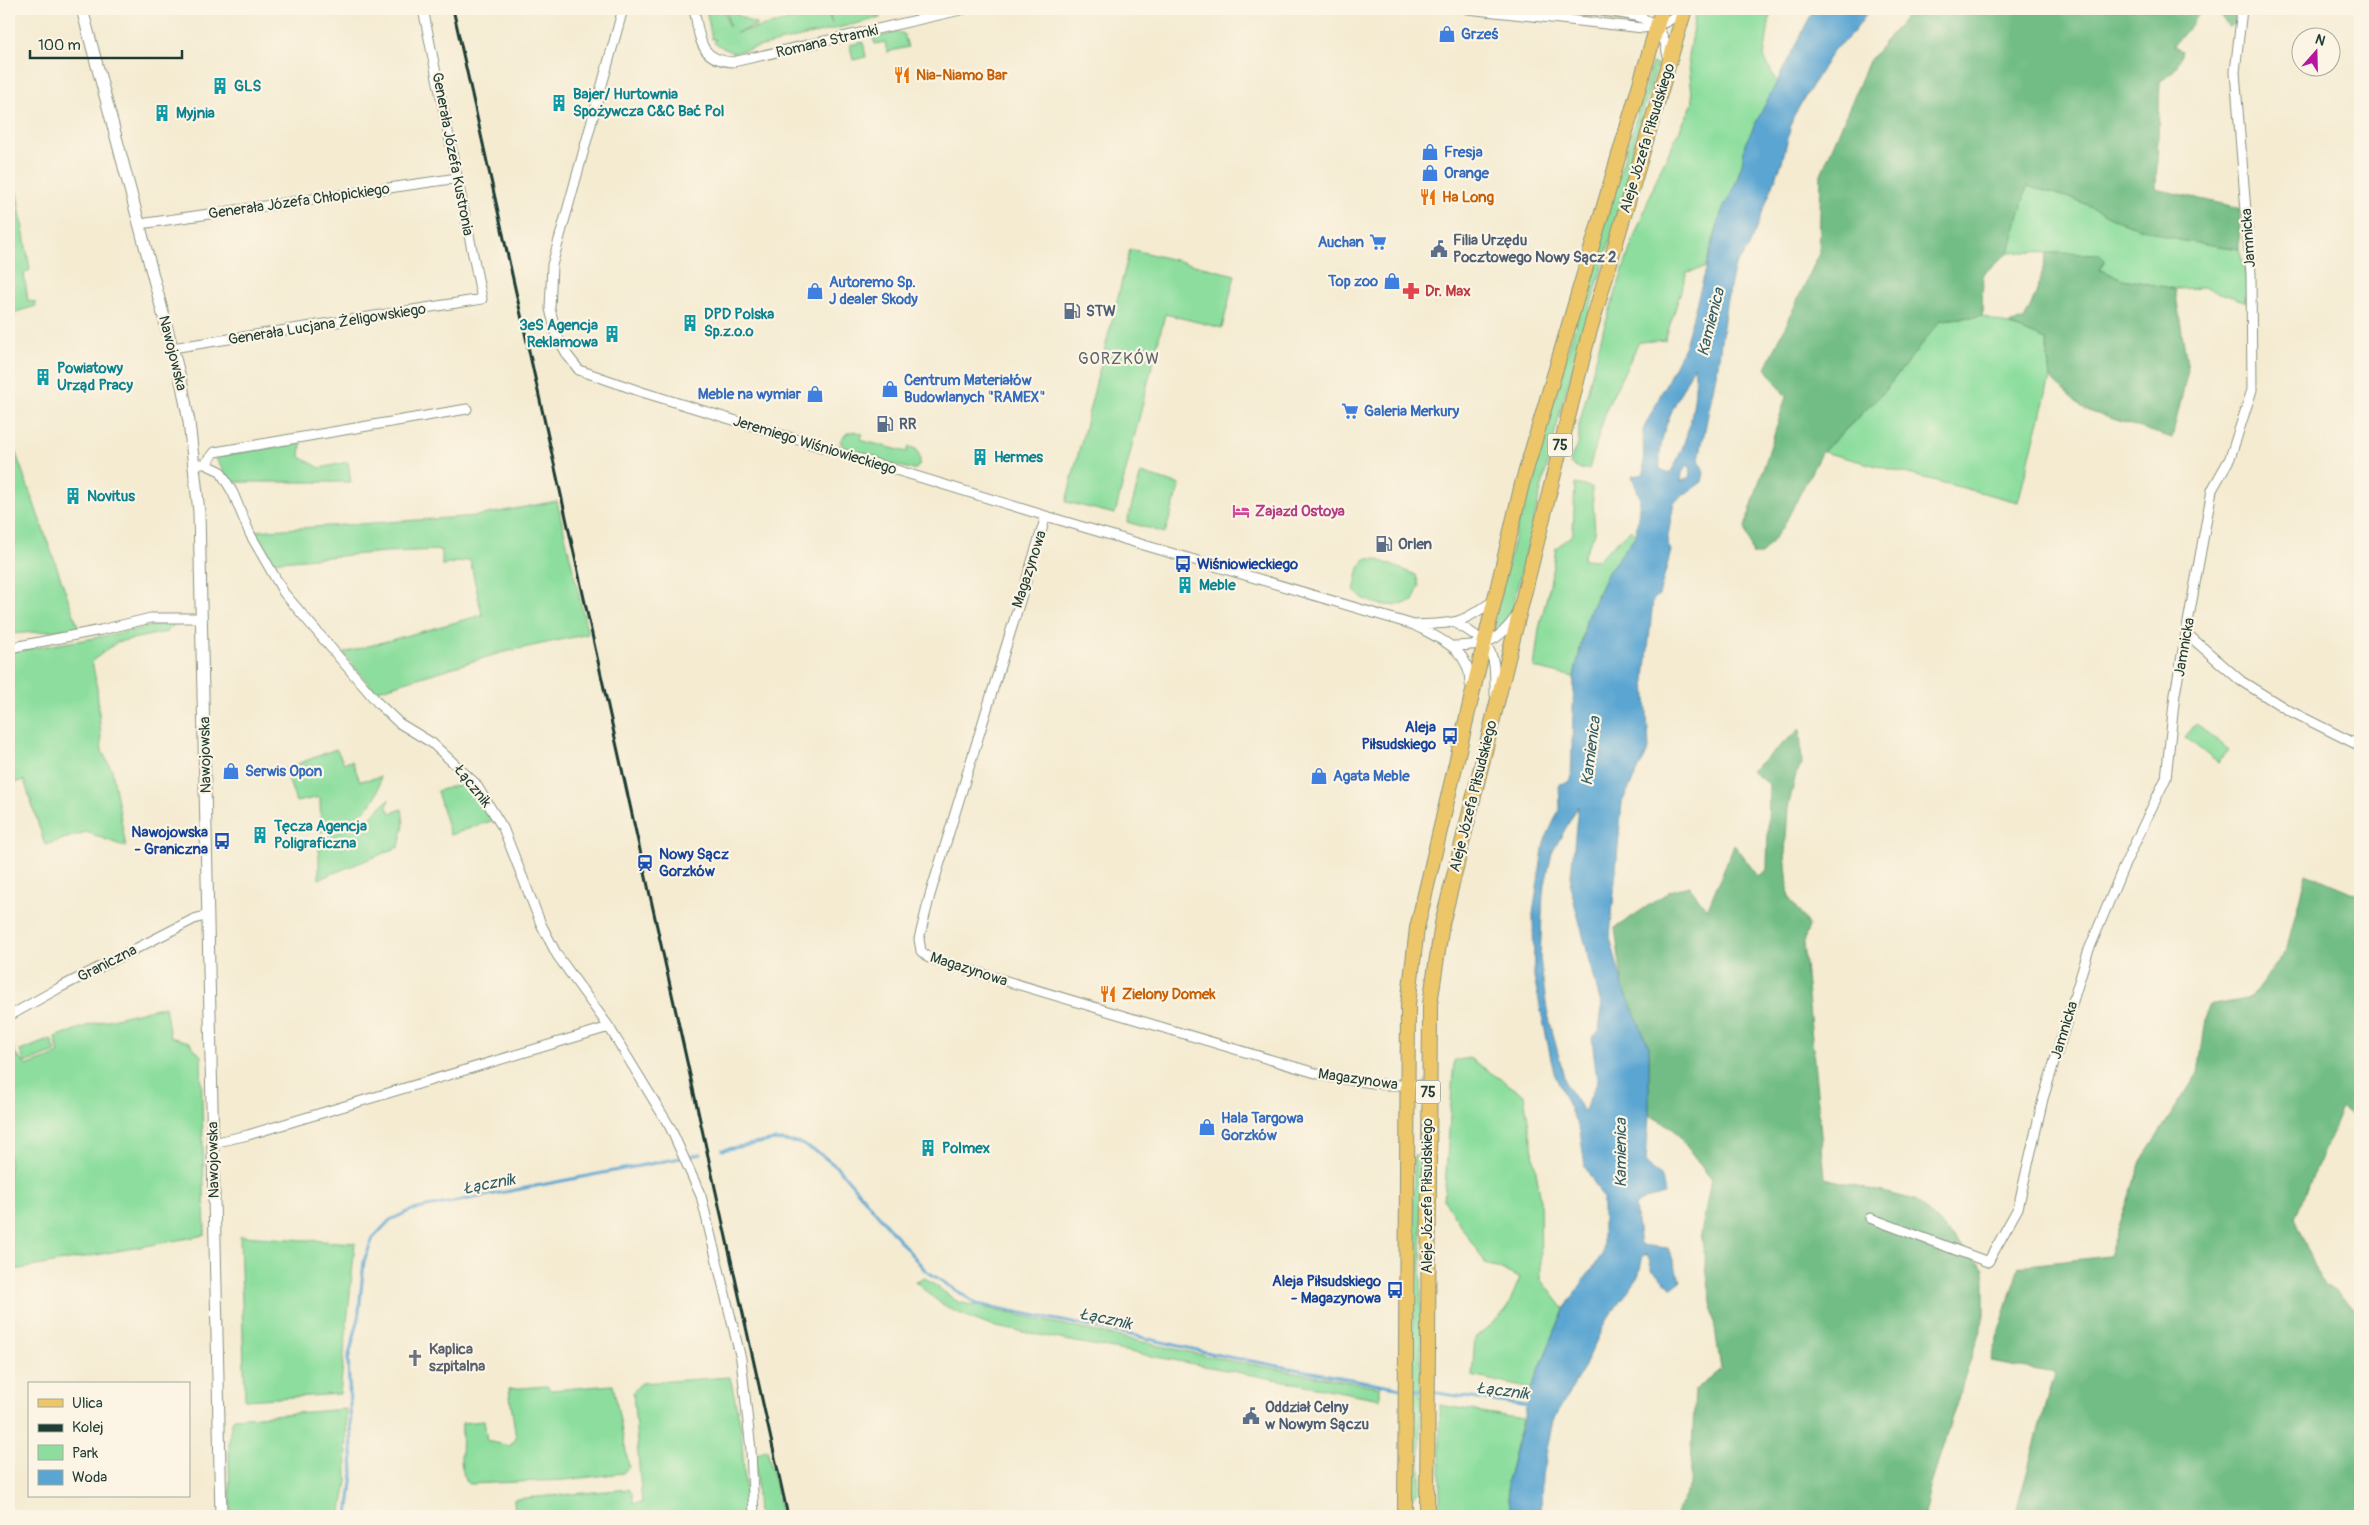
<svg xmlns="http://www.w3.org/2000/svg" width="2369" height="1525" font-family="Pangolin,sans-serif">
<rect width="100%" height="100%" fill="#fcf5e5"/>
<filter id="ink" filterUnits="userSpaceOnUse"><feTurbulence type="fractalNoise" baseFrequency=".02" numOctaves="2"/><feDisplacementMap in="SourceGraphic" scale="10" xChannelSelector="R" yChannelSelector="G"/><feConvolveMatrix kernelMatrix="1 2 1 2 8 2 1 2 1" color-interpolation-filters="sRGB"/></filter>
<filter id="wash" filterUnits="userSpaceOnUse"><feTurbulence type="fractalNoise" baseFrequency=".0096" numOctaves="4" result="noise"/><feDisplacementMap in="SourceGraphic" scale="20" xChannelSelector="R" yChannelSelector="G"/><feGaussianBlur stdDeviation="1.12" result="paint"/><feColorMatrix in="noise" values="0 0 0 0 0 0 0 0 0 0 0 0 0 0 0 0 0 1.4 0 .05"/><feComposite in="paint" operator="in"/></filter>
<g filter="url(#wash)">
<rect width="100%" height="100%" fill="#f4ebd1"/>
<path fill="#8dde9e" stroke="#568e69" d="M706 9H724L729 27 727 9 757 25 736 33 827 11 832 24 829 11 882 9 880 18 733 53 714 43 716 39H712Z
M1696 9H1771L1764 57 1777 83 1745 144 1742 164 1734 188 1722 211 1705 268 1687 272 1665 340 1639 342 1607 407 1589 469H1578L1570 463 1573 453 1579 443V425L1603 331 1633 240 1660 170 1693 103 1688 56Z
M899 32 904 34 908 47 887 52 885 42 875 44 873 38Z
M863 42 866 57 853 60 850 45Z
M1652 63 1657 65 1633 146 1626 187 1562 404 1511 614 1508 621 1494 635 1492 631 1521 510Z
M9 179 13 189 16 188 30 270 24 274 28 301 35 302 36 306 9 314Z
M2027 186 2077 200 2121 222 2179 240 2239 249 2246 276 2247 302 2205 288 2175 289 2123 279 2100 270 2099 254 2009 252Z
M1130 249 1235 275 1222 328 1165 314 1115 514 1066 502Z
M1982 316 2007 324 2046 340 2050 378 2018 502 1823 452 1881 395 1941 320Z
M855 431 863 434 860 439 864 441 907 452 909 446 917 450C920 457 922 462 916 469H910C894 464 846 457 840 441L847 433Z
M9 434 79 629 9 634Z
M301 443 300 457 320 468 348 462 351 482H230L215 457Z
M1141 473 1180 485 1165 533 1127 522Z
M1575 484 1592 487 1595 533 1582 559 1597 560 1630 530 1636 535 1608 572 1587 617 1574 677 1534 668 1539 629 1550 584 1556 548 1573 534Z
M557 501 588 634 500 653 375 691 343 653 482 615 470 560 442 565V550L386 552 269 562 253 536 255 531 477 516Z
M1365 559H1376L1416 575 1419 586 1413 601C1395 609 1368 606 1354 591L1359 568Z
M177 621 167 632 117 642 92 661 97 688 102 751 112 770 126 847 86 832 45 845 24 780 9 784V652L89 639Z
M2196 724 2229 750 2218 763 2185 737Z
M336 749 344 763 352 761 360 781 380 777C380 811 348 822 321 832L320 797 296 802 285 769Z
M464 783 494 820 450 835 437 791Z
M389 799 387 808 391 813 402 809 404 824 399 847 319 879V840L366 821Z
M165 1006 170 1037 189 1042 201 1056 205 1235 9 1271V1036L15 1053 26 1066 59 1054 55 1037 92 1024Z
M51 1039 56 1052 25 1063 20 1051Z
M1469 1058 1524 1095 1540 1196 1541 1279 1564 1309 1531 1389 1472 1376 1475 1338 1506 1311 1520 1278 1485 1263 1444 1200 1454 1061Z
M1414 1155 1420 1156 1422 1166 1420 1484 1418 1492 1411 1497Z
M240 1236 355 1243 340 1394 245 1400Z
M925 1278 958 1302 1226 1360 1380 1387V1399L991 1326C955 1312 942 1308 915 1281Z
M730 1377 741 1427 747 1516H515L514 1499 629 1489 632 1493 633 1503H642L633 1392 641 1383Z
M613 1385 629 1467 623 1473 565 1480 469 1484 465 1481 461 1462 462 1423 484 1421 487 1441 510 1446 516 1438 509 1389 547 1386 551 1390Z
M1440 1405 1522 1419 1507 1482 1511 1516H1440Z
M346 1409 347 1481 341 1516H231C231 1499 225 1428 234 1418Z
M767 1449 782 1516H758L755 1455Z"/>
<path fill="#72bd85" stroke="#487d5c" d="M1912 9H2202L2193 23 2174 45 2182 51C2178 66 2174 74 2160 81L2156 189 2240 208 2239 249 2179 240 2121 222 2077 200 2027 186 2009 252 1983 274 1982 316 1941 320 1881 395 1821 453 1783 527 1761 555H1753L1745 527 1786 397 1766 368 1819 254 1821 174 1869 61Z
M2221 9H2240L2235 24 2229 27 2222 18Z
M2047 253 2099 254 2105 260 2100 270 2123 279 2175 289 2188 370 2172 438 2085 410 2050 378 2046 340 2007 324 2024 320 2037 292Z
M1800 729 1802 765 1796 774 1788 808 1785 853 1789 898 1809 926 1803 943 1825 1178 1916 1200 1984 1268V1317L1930 1487 1924 1516H1675L1690 1485 1695 1390 1721 1369 1701 1234 1711 1179 1673 1128 1649 1115V1047L1623 987 1615 928 1670 891 1689 886 1707 910 1734 845 1758 876 1767 870 1769 784 1751 771Z
M2306 873 2360 896V1119L2342 1108 2295 1218 2321 1280 2360 1312V1516H2015L2054 1373 1990 1361 2019 1266 2109 1256 2141 1161 2198 1073 2208 1006 2251 998 2286 951Z"/>
<path fill="#5aa5d2" stroke="#3c7183" fill-rule="evenodd" d="M1814 9H1869C1861 24 1849 40 1834 49L1793 117 1782 162 1749 247 1735 266 1726 304 1718 365 1699 459 1704 473 1702 482 1674 502 1667 541 1671 551 1659 595 1653 600 1645 679 1649 749 1622 802 1610 937 1623 987 1649 1047V1115L1646 1162 1662 1178 1665 1194 1645 1199 1635 1206 1640 1245 1668 1248 1681 1281 1672 1288 1652 1269 1648 1255H1643L1638 1278 1605 1322 1583 1370 1553 1420 1542 1475 1541 1516H1511L1507 1482 1531 1389 1564 1309 1603 1253V1198L1585 1167 1580 1131 1554 1073 1534 977 1533 914 1544 842 1560 808 1559 784 1571 781 1574 677 1587 617 1608 572 1636 535 1640 498 1632 476 1644 474 1643 430 1685 345 1722 211 1734 188 1742 164 1745 144ZM1694 366C1699 396 1687 447 1670 473L1660 469C1657 431 1678 399 1694 366ZM1687 465 1691 469 1689 477 1681 482 1682 473ZM1578 806 1570 886 1602 1008 1599 1031 1592 1037 1597 1082 1584 1112 1566 1085 1547 1010 1540 958 1543 893 1552 853Z"/>
<g fill="none" stroke-linecap="round" stroke-linejoin="round">
<path stroke="#5aa5d2" stroke-width="3" d="M722 1150 775 1140 799 1143 819 1153 838 1168 925 1270 977 1304 1123 1333 1223 1356 1402 1388
M1411 1389 1424 1391
M1430 1392 1528 1406
M348 1516 353 1474 348 1359 358 1321 364 1261 373 1238 390 1220 412 1210 701 1154"/>
</g>
</g>
<g filter="url(#ink)">
<g fill="none" stroke-linecap="round" stroke-linejoin="round">
<g stroke="#8a9482" stroke-width="11">
<path id="minor" d="M623 9 552 265 550 309 557 336 568 356 579 370 642 392 1046 516 1414 625C1440 639 1471 650 1470 684
M694 9C700 37 698 60 733 62L965 9
M1467 9 1643 28C1661 26 1671 21 1683 9
M1511 9C1540 9 1641 6 1657 27 1664 35 1667 49 1668 59
M140 224 458 178
M172 348 482 299 423 9
M194 464H205L220 471 233 493 250 534 284 593 378 703 399 723 432 743 475 783 503 828 541 924 557 955 609 1027 670 1127 701 1196 741 1359 751 1450 754 1516
M205 464 215 452 467 409
M1046 516 930 895 919 939 921 951 929 958 1329 1077 1388 1085H1428
M1456 623C1495 646 1495 653 1495 695
M1415 625C1456 623 1459 625 1493 601
M2186 633 2241 681 2288 710 2360 746
M1454 646C1485 645 1496 644 1515 618
M9 648 101 630 151 618H201
M9 1016 59 988 194 919 208 915
M213 1143 248 1135 609 1027
M1870 1218 1988 1262 2018 1208 2043 1099 2088 952 2123 868 2166 778 2175 694 2212 490 2230 458 2252 390 2251 274 2235 72 2242 9"/>
</g>
<g stroke="#8a9482" stroke-width="13">
<path id="tertiary" d="M82 9 182 385 189 422 199 512 221 1516"/>
</g>
<g stroke="#8a9482" stroke-width="16">
<path id="primary" d="M1405 1516 1408 1005 1417 928 1522 484 1662 9
M1427 1516 1430 1004 1442 924 1588 337 1685 9"/>
</g>
<use href="#minor" stroke="#fff" stroke-width="9"/>
<use href="#tertiary" stroke="#fff" stroke-width="11"/>
<use href="#primary" stroke="#ecc669" stroke-width="14"/>
<path stroke="#1f3d34" stroke-width="3" d="M453 9 788 1516"/>
</g>
</g>
<defs>
<g id="shop-bare" transform="scale(1.35)"><path d="M-5-2.5h2.3a2.7 3.5 0 0 1 5.4 0H5L5.5 6h-11ZM-1.5-2.5h3a1.5 2.3 0 0 0-3 0Z" fill="#3f7fe0" stroke="#fcf5e5" stroke-width="2.5" paint-order="stroke"/></g>
<g id="restaurant-bare" transform="scale(1.35)"><path d="M-5-6h1v4h1v-4h1v4h1v-4h1v5L-1.5 .5V6h-2V.5L-5-1ZM5-6V6H3V1.5H1.5Q1.5-4 5-6Z" fill="#e8710a" stroke="#fcf5e5" stroke-width="2.5" paint-order="stroke"/></g>
<g id="building-bare" transform="scale(1.35)"><path d="M-4-6H4V6H1V3H-1V6H-4ZM-2.5-4.3h1.7v1.8h-1.7ZM.8-4.3h1.7v1.8H.8ZM-2.5-1h1.7V.8h-1.7ZM.8-1h1.7V.8H.8Z" fill="#0f9aa8" stroke="#fcf5e5" stroke-width="2.5" paint-order="stroke"/></g>
<g id="supermarket-bare" transform="scale(1.35)"><path d="M-6-5.5h2.5l.6 2H6L4.5 2H-2.5L-4.4-4H-6ZM-1.5 3.2a1.3 1.3 0 1 0 .1 0ZM3 3.2a1.3 1.3 0 1 0 .1 0Z" fill="#3f7fe0" stroke="#fcf5e5" stroke-width="2.5" paint-order="stroke"/></g>
<g id="civic-bare" transform="scale(1.35)"><path d="M-.6-6.5H3V-4.5H.6V-3L4-1V1h2V6H-6V1h2V-1L-.6-3ZM-1.2 2.5V6h2.4V2.5Z" fill="#5c6f8a" stroke="#fcf5e5" stroke-width="2.5" paint-order="stroke"/></g>
<g id="pharmacy-bare" transform="scale(1.35)"><path d="M-2-6h4v4h4v4h-4v4h-4v-4h-4v-4h4Z" fill="#e0444e" stroke="#fcf5e5" stroke-width="2.5" paint-order="stroke"/></g>
<g id="fuel-bare" transform="scale(1.35)"><path d="M-5.5-6h7V0h2V4h1.3V-2.5L3-4.5l.8-.8L6-3V5H2.5V1h-1V6h-7ZM-4.2-4.7v3.2H.2V-4.7Z" fill="#5c6f8a" stroke="#fcf5e5" stroke-width="2.5" paint-order="stroke"/></g>
<g id="hotel-bare" transform="scale(1.35)"><path d="M-6-4.5h1.5V1H6V5H4.5V3h-9V5H-6ZM-4 0a1.8 1.8 0 1 1 3.6 0ZM.5 0V-2.5h3Q6-2.5 6 0Z" fill="#d1479c" stroke="#fcf5e5" stroke-width="2.5" paint-order="stroke"/></g>
<g id="bus-bare" transform="scale(1.35)"><path d="M-5-6H5V4H4V6H2V4H-2V6H-4V4H-5ZM-3.5-4V0h7V-4ZM-3.5 1.2v1.5H-2V1.2ZM2 1.2v1.5H3.5V1.2Z" fill="#1a4fb4" stroke="#fcf5e5" stroke-width="2.5" paint-order="stroke"/></g>
<g id="station-bare" transform="scale(1.35)"><path d="M-3-6H3Q5-6 5-4V2Q5 4 3 4L4.5 6H3L1.5 4h-3L-3 6H-4.5L-3 4Q-5 4-5 2V-4Q-5-6-3-6ZM-3.5-4v3h7v-3ZM-3.5 1v1.5H-2V1ZM2 1v1.5H3.5V1Z" fill="#1a4fb4" stroke="#fcf5e5" stroke-width="2.5" paint-order="stroke"/></g>
<g id="church-bare" transform="scale(1.35)"><path d="M-1.2-6h2.4v3.5h3.3v2.4h-3.3V6h-2.4V-.1h-3.3v-2.4h3.3Z" fill="#6b7280" stroke="#fcf5e5" stroke-width="2.5" paint-order="stroke"/></g>
</defs>
<g fill-rule="evenodd">
<use href="#shop-bare" x="1447" y="34"/>
<use href="#restaurant-bare" x="902" y="75"/>
<use href="#building-bare" x="220" y="86"/>
<use href="#building-bare" x="559" y="103"/>
<use href="#building-bare" x="162" y="113"/>
<use href="#shop-bare" x="1430" y="152"/>
<use href="#shop-bare" x="1430" y="173"/>
<use href="#restaurant-bare" x="1428" y="197"/>
<use href="#supermarket-bare" x="1378" y="242"/>
<use href="#civic-bare" x="1439" y="249"/>
<use href="#shop-bare" x="1392" y="281"/>
<use href="#shop-bare" x="815" y="291"/>
<use href="#pharmacy-bare" x="1411" y="291"/>
<use href="#fuel-bare" x="1072" y="311"/>
<use href="#building-bare" x="690" y="323"/>
<use href="#building-bare" x="612" y="334"/>
<use href="#building-bare" x="43" y="377"/>
<use href="#shop-bare" x="890" y="389"/>
<use href="#shop-bare" x="815" y="394"/>
<use href="#supermarket-bare" x="1350" y="411"/>
<use href="#fuel-bare" x="885" y="424"/>
<use href="#building-bare" x="980" y="457"/>
<use href="#building-bare" x="73" y="496"/>
<use href="#hotel-bare" x="1241" y="511"/>
<use href="#fuel-bare" x="1384" y="544"/>
<use href="#bus-bare" x="1183" y="564"/>
<use href="#building-bare" x="1185" y="585"/>
<use href="#bus-bare" x="1450" y="736"/>
<use href="#shop-bare" x="231" y="771"/>
<use href="#shop-bare" x="1319" y="776"/>
<use href="#building-bare" x="260" y="835"/>
<use href="#bus-bare" x="222" y="841"/>
<use href="#station-bare" x="645" y="863"/>
<use href="#restaurant-bare" x="1108" y="994"/>
<use href="#shop-bare" x="1207" y="1127"/>
<use href="#building-bare" x="928" y="1148"/>
<use href="#bus-bare" x="1395" y="1290"/>
<use href="#church-bare" x="415" y="1358"/>
<use href="#civic-bare" x="1251" y="1416"/>
</g>
<g text-anchor="middle" stroke-width="4.5" stroke-linejoin="round" paint-order="stroke">
<g fill="#fcf5e5" stroke="#617469" stroke-width="1">
<rect x="1547.5" y="433.5" width="25" height="23" rx="4"/>
<rect x="1415.5" y="1080.5" width="25" height="23" rx="4"/>
</g>
<g font-size="14" font-weight="bold" fill="#1f3d34">
<text x="1560" y="450">75</text>
<text x="1428" y="1097">75</text>
</g>
<g font-size="15" font-weight="bold" fill="#366cbe" stroke="#fcf5e5" text-anchor="start">
<text x="1461" y="39">Grześ</text>
<text x="1444" y="157">Fresja</text>
<text x="1444" y="178">Orange</text>
<text x="1364" y="247" text-anchor="end">Auchan</text>
<text x="1378" y="286" text-anchor="end">Top zoo</text>
<text x="829" y="287">Autoremo Sp.<tspan x="829" dy="17">J dealer Skody</tspan></text>
<text x="904" y="385">Centrum Materiałów<tspan x="904" dy="17">Budowlanych "RAMEX"</tspan></text>
<text x="801" y="399" text-anchor="end">Meble na wymiar</text>
<text x="1364" y="416">Galeria Merkury</text>
<text x="245" y="776">Serwis Opon</text>
<text x="1333" y="781">Agata Meble</text>
<text x="1221" y="1123">Hala Targowa<tspan x="1221" dy="17">Gorzków</tspan></text>
</g>
<g font-size="15" fill="#1f3d34" stroke="#fcf5e5">
<text transform="translate(827 41) rotate(-13)" y="5">Romana Stramki</text>
<text transform="translate(1647 138) rotate(-73)" y="5">Aleje Józefa Piłsudskiego</text>
<text transform="translate(453 154) rotate(79)" y="5">Generała Józefa Kustronia</text>
<text transform="translate(299 201) rotate(-8)" y="5">Generała Józefa Chłopickiego</text>
<text transform="translate(2248 238) rotate(-94)" y="5">Jamnicka</text>
<text transform="translate(327 324) rotate(-9)" y="5">Generała Lucjana Żeligowskiego</text>
<text transform="translate(173 353) rotate(76)" y="5">Nawojowska</text>
<text transform="translate(815 445) rotate(17)" y="5">Jeremiego Wiśniowieckiego</text>
<text transform="translate(1029 569) rotate(-72)" y="5">Magazynowa</text>
<text transform="translate(2184 647) rotate(-80)" y="5">Jamnicka</text>
<text transform="translate(205 755) rotate(-91)" y="5">Nawojowska</text>
<text transform="translate(473 786) rotate(51)" y="5">Łącznik</text>
<text transform="translate(1473 796) rotate(-76)" y="5">Aleje Józefa Piłsudskiego</text>
<text transform="translate(107 963) rotate(-27)" y="5">Graniczna</text>
<text transform="translate(969 969) rotate(18)" y="5">Magazynowa</text>
<text transform="translate(2064 1030) rotate(-73)" y="5">Jamnicka</text>
<text transform="translate(1358 1079) rotate(8)" y="5">Magazynowa</text>
<text transform="translate(213 1160) rotate(-91)" y="5">Nawojowska</text>
<text transform="translate(1427 1196) rotate(-90)" y="5">Aleje Józefa Piłsudskiego</text>
</g>
<g font-size="15" font-weight="bold" fill="#c56008" stroke="#fcf5e5" text-anchor="start">
<text x="916" y="80">Nia-Niamo Bar</text>
<text x="1442" y="202">Ha Long</text>
<text x="1122" y="999">Zielony Domek</text>
</g>
<g font-size="15" font-weight="bold" fill="#0d838f" stroke="#fcf5e5" text-anchor="start">
<text x="234" y="91">GLS</text>
<text x="573" y="99">Bajer/ Hurtownia<tspan x="573" dy="17">Spożywcza C&amp;C Bać Pol</tspan></text>
<text x="176" y="118">Myjnia</text>
<text x="704" y="319">DPD Polska<tspan x="704" dy="17">Sp.z.o.o</tspan></text>
<text x="598" y="330" text-anchor="end">3eS Agencja<tspan x="598" dy="17">Reklamowa</tspan></text>
<text x="57" y="373">Powiatowy<tspan x="57" dy="17">Urząd Pracy</tspan></text>
<text x="994" y="462">Hermes</text>
<text x="87" y="501">Novitus</text>
<text x="1199" y="590">Meble</text>
<text x="274" y="831">Tęcza Agencja<tspan x="274" dy="17">Poligraficzna</tspan></text>
<text x="942" y="1153">Polmex</text>
</g>
<g font-size="15" font-weight="bold" fill="#4e5e75" stroke="#fcf5e5" text-anchor="start">
<text x="1453" y="245">Filia Urzędu<tspan x="1453" dy="17">Pocztowego Nowy Sącz 2</tspan></text>
<text x="1086" y="316">STW</text>
<text x="899" y="429">RR</text>
<text x="1398" y="549">Orlen</text>
<text x="1265" y="1412">Oddział Celny<tspan x="1265" dy="17">w Nowym Sączu</tspan></text>
</g>
<g font-size="15" font-weight="bold" fill="#be3a42" stroke="#fcf5e5" text-anchor="start">
<text x="1425" y="296">Dr. Max</text>
</g>
<g font-size="15" font-weight="bold" fill="#b23c85" stroke="#fcf5e5" text-anchor="start">
<text x="1255" y="516">Zajazd Ostoya</text>
</g>
<g font-size="15" font-weight="bold" fill="#164399" stroke="#fcf5e5" text-anchor="end">
<text x="1197" y="569" text-anchor="start">Wiśniowieckiego</text>
<text x="1436" y="732">Aleja<tspan x="1436" dy="17">Piłsudskiego</tspan></text>
<text x="208" y="837">Nawojowska<tspan x="208" dy="17">- Graniczna</tspan></text>
<text x="659" y="859" text-anchor="start">Nowy Sącz<tspan x="659" dy="17">Gorzków</tspan></text>
<text x="1381" y="1286">Aleja Piłsudskiego<tspan x="1381" dy="17">- Magazynowa</tspan></text>
</g>
<g font-size="15" font-weight="bold" fill="#5b616d" stroke="#fcf5e5" text-anchor="start">
<text x="429" y="1354">Kaplica<tspan x="429" dy="17">szpitalna</tspan></text>
</g>
<g font-size="16" font-style="italic" fill="#315c63" stroke="#fcf5e5">
<text transform="translate(1710 322) rotate(-76)" y="6">Kamienica</text>
<text transform="translate(1590 751) rotate(-83)" y="6">Kamienica</text>
<text transform="translate(1620 1153) rotate(-90)" y="6">Kamienica</text>
<text transform="translate(489 1183) rotate(-11)" y="6">Łącznik</text>
<text transform="translate(1106 1318) rotate(12)" y="6">Łącznik</text>
<text transform="translate(1503 1390) rotate(7)" y="6">Łącznik</text>
</g>
<g font-size="16" letter-spacing="1" fill="#5e666d" stroke="#fcf5e5">
<text x="1119" y="364">GORZKÓW</text>
</g>
</g>
<rect width="2369" height="1525" fill="none" stroke="#fcf5e5" stroke-width="30"/>
<rect x="28" y="1382" width="162" height="115" fill="#fcf5e5" stroke="#a4ab9e"/>
<rect x="38" y="1399" width="25" height="8" fill="#ecc669" stroke="#a4ab9e"/>
<text x="72" y="1408" font-size="15" fill="#1f3d34">Ulica</text>
<rect x="38" y="1424" width="25" height="8" fill="#1f3d34" stroke="#a4ab9e"/>
<text x="72" y="1432" font-size="15" fill="#1f3d34">Kolej</text>
<rect x="38" y="1445" width="25" height="15" fill="#8dde9e" stroke="#a4ab9e"/>
<text x="72" y="1458" font-size="15" fill="#1f3d34">Park</text>
<rect x="38" y="1470" width="25" height="15" fill="#5aa5d2" stroke="#a4ab9e"/>
<text x="72" y="1482" font-size="15" fill="#1f3d34">Woda</text>
<g transform="translate(2316 52) rotate(20)"><circle r="24" fill="#fcf5e5" stroke="#a4ab9e"/>
<path d="M0-4L9 19L0 12L-9 19Z" fill="#b5179e"/>
<text y="-8" font-size="14" font-weight="bold" text-anchor="middle" fill="#1f3d34">N</text>
</g>
<path d="M30 50v8h152v-8" fill="none" stroke="#1f3d34" stroke-width="2.5"/>
<text x="38" y="50" font-size="15" fill="#1f3d34" stroke="#fcf5e5" stroke-width="4" paint-order="stroke">100 m</text>
</svg>
